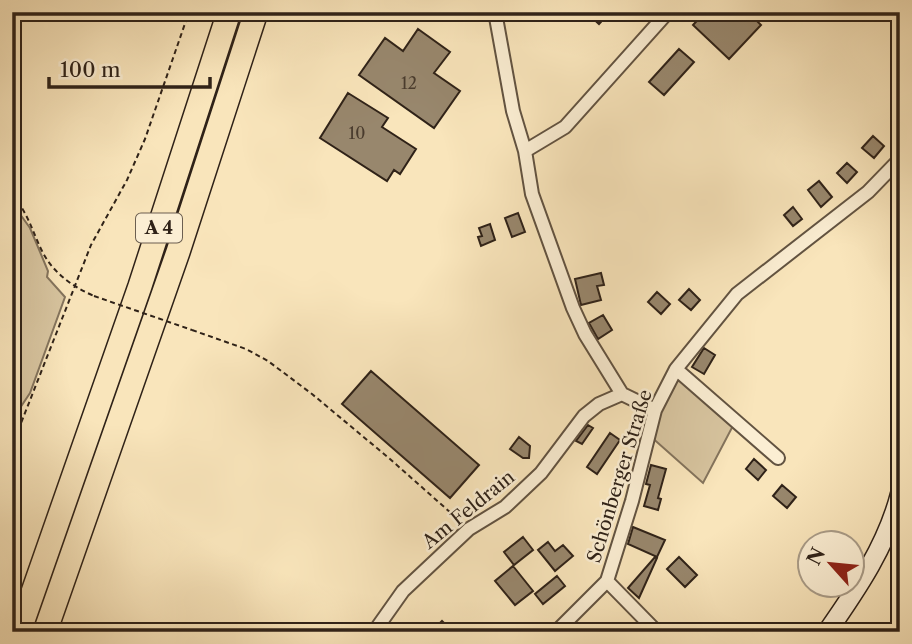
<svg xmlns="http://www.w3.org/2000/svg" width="912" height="644" font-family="'Libre Caslon Text',serif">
<rect width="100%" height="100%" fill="#f9e5bb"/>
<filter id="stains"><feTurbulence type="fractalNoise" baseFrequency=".00286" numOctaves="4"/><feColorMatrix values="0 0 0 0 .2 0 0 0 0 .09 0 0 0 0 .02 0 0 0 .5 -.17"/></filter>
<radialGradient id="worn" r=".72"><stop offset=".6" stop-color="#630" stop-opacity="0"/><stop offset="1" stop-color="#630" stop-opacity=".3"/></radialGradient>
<path fill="#d7c49f" stroke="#83735c" stroke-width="2" d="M12 203 30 228 48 271 47 277 65 297 30 393 12 420Z
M676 369 736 420 703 483 649 435Z"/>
<path fill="#98876d" stroke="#2f2218" stroke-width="2" d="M586 12H610L599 24Z
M705 12H748L761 25 729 59 693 25Z
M418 29 450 52 434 73 460 91 434 128 359 75 385 38 403 51Z
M679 49 694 62 664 95 649 82Z
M348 93 388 118 382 127 416 149 400 174 394 170 387 181 320 138Z
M873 136 884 146 874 158 862 148Z
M847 163 857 172 847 183 837 173Z
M819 181 832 197 821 207 808 190Z
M793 207 802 219 793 226 784 215Z
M518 213 525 232 512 237 505 218Z
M490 224 495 240 481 246 478 237 482 236 479 228Z
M601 273 604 285 597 286 601 300 581 305 575 279Z
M689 289 700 300 691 310 679 300Z
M657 292 670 304 661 314 648 302Z
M603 315 612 330 598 339 589 323Z
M704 348 715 355 704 374 692 367Z
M371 371 479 465 450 498 342 404Z
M588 425 593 428 582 444 576 441Z
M610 433 620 440 597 474 587 467Z
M519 437 530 446 529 458H523L510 449Z
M754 459 766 470 758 480 746 469Z
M651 465 666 469 658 498 661 499 658 510 644 506 650 485 646 484Z
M782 485 796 497 787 508 773 496Z
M633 527 665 540 657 557 628 544Z
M523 537 533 550 514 565 504 552Z
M548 542 555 551 563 545 573 556 555 571 538 550Z
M655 557 657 558 639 598 628 588Z
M679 557 697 575 685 587 667 569Z
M513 566 533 591 515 605 495 581Z
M557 576 565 586 543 604 535 594Z
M442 621 453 632H431Z"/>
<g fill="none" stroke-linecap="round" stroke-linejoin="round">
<g stroke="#625341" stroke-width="16">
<path id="street" d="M495 12 513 111 525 151 532 194 573 308 585 334 622 394 655 410
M525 151 565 127 668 12
M676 369 778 458
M607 581 657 632
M374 632 403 591 469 529 505 507 541 473 584 416 599 404 622 394
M556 632 607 581 632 501 655 410 676 369 737 294 868 192 900 159"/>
</g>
<g stroke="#2f2218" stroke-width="21">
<path id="secondary" d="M827 632C857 589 887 545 900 494"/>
</g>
<g stroke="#2f2218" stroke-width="26">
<path id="highway" d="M19 632 140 286 229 12
M45 632 178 252 256 12"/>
</g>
<path stroke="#2f2218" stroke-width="2" stroke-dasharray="5 3.5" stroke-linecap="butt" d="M12 195C27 211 32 230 41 249 52 272 71 286 94 296
M192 330 246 349 268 361 312 394 390 459 460 521
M12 446 91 245 127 180 145 139 189 12"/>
<use href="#street" stroke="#fbeed3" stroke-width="12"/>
<use href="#secondary" stroke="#fbeed3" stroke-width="18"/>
<use href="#highway" stroke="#f9e5bb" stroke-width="23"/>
<path stroke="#2f2218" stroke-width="2" stroke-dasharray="5 3.5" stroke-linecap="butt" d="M94 296 192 330"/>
</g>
<g text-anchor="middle" stroke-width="5" stroke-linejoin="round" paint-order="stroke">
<g font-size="16" fill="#493b2d">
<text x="409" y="89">12</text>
<text x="357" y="139">10</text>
</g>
<rect fill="#fbeed3" stroke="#6c5f50" stroke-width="2" x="136" y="213.5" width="46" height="29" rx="5"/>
<g font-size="18" font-weight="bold" fill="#2f2218">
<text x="159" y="234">A 4</text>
</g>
<g font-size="19" fill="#2f2218" stroke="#fbeed3">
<text transform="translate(619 476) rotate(-73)" y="7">Schönberger Straße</text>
<text transform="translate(468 509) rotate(-39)" y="7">Am Feldrain</text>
</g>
</g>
<rect width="912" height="644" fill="none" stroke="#f9e5bb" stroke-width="42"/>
<rect x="14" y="14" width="884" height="616" fill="none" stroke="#2f2218" stroke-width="3.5"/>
<rect x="21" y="21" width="870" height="602" fill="none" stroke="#2f2218" stroke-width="2"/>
<g transform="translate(831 564) rotate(297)"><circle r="33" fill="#fbeed3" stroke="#a99c88" stroke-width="2"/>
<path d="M0-5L12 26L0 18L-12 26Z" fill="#8f2418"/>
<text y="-10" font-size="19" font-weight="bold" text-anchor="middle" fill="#2f2218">N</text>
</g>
<path d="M49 77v10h161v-10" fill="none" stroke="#2f2218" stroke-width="3.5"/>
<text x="60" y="77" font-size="21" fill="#2f2218" stroke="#fbeed3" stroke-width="5" paint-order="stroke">100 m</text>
<rect width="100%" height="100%" filter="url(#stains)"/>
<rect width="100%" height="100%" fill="url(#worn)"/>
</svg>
